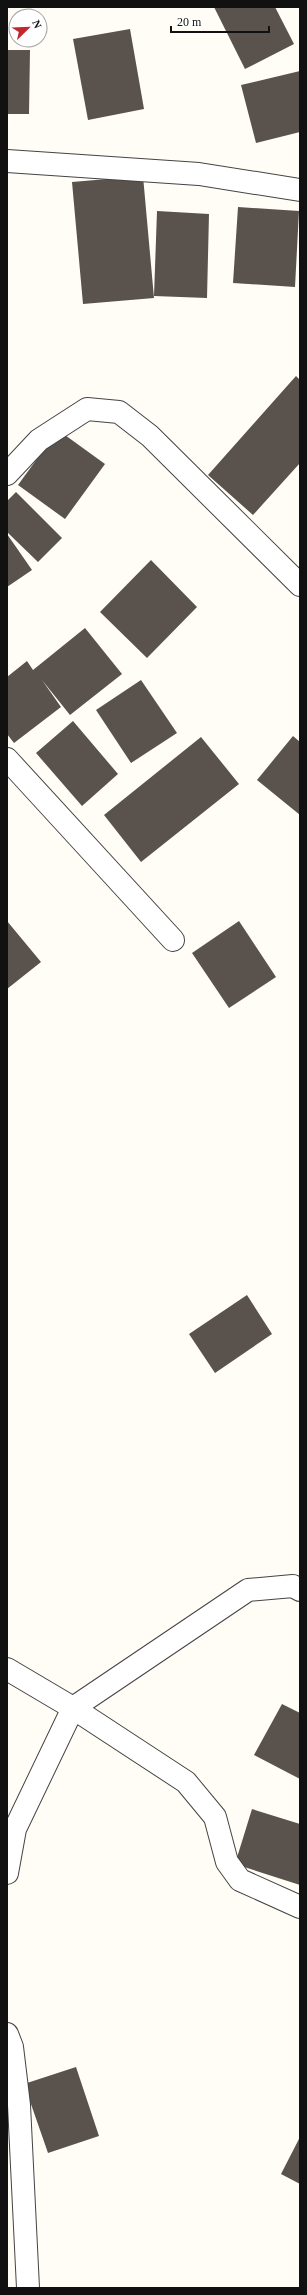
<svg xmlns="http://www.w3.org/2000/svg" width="307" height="2295" font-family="'Times New Roman',serif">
<rect width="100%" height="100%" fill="#fffdf5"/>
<path fill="#5a524d" d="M214 7H275L294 44 245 69Z
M130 29 144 109 88 120 73 39Z
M7 50H30L29 114H7Z
M300 71V132L256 143 241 85Z
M143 176 154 298 83 304 72 182Z
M238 207 299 211 295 287 233 283Z
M157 211 209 214 207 298 154 296Z
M296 376 300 380V463L253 515 208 475Z
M58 430 105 464 65 519 18 485Z
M16 492 62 538 38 562 7 532V501Z
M7 534 32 570 7 587Z
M151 560 197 607 147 658 100 612Z
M85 628 122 674 70 715 42 680 61 707 14 743 7 734V677L27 661 33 670Z
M141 680 177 733 131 763 96 710Z
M73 721 118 774 82 806 36 753Z
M293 736 300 742V815L257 780Z
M201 737 239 784 141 862 104 815Z
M7 921 41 962 7 989Z
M239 921 276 977 229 1008 192 953Z
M247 1295 272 1334 215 1373 189 1334Z
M282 1704 300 1713V1779L254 1755Z
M252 1809 300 1824V1885L235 1864Z
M76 2067 99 2136 48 2153 24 2084Z
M300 2137V2184L281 2174Z"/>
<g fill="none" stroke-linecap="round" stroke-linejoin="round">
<g stroke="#444" stroke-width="24">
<path id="street" d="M7 161 199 174 300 190
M7 474 39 440 87 409 119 412 150 436 300 585
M7 759 173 940
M7 1669 73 1708 186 1782 215 1817 227 1862 240 1880 300 1907
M7 1873 15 1829 73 1708 248 1590 293 1586 300 1590
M7 2034 12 2047 19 2105 28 2288"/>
</g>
<use href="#street" stroke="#fff" stroke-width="22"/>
</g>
<rect width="307" height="2295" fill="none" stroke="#111111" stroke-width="16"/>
<g transform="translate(28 28) rotate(67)"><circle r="19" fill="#ffffff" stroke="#a0a0a0"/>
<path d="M0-3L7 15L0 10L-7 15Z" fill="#c4262e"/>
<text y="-6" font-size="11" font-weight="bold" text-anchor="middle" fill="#111111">N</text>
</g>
<path d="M171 26v6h98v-6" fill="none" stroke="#111111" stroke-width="2"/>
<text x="177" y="26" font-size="12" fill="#111111" stroke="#ffffff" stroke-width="3" paint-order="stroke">20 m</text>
</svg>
